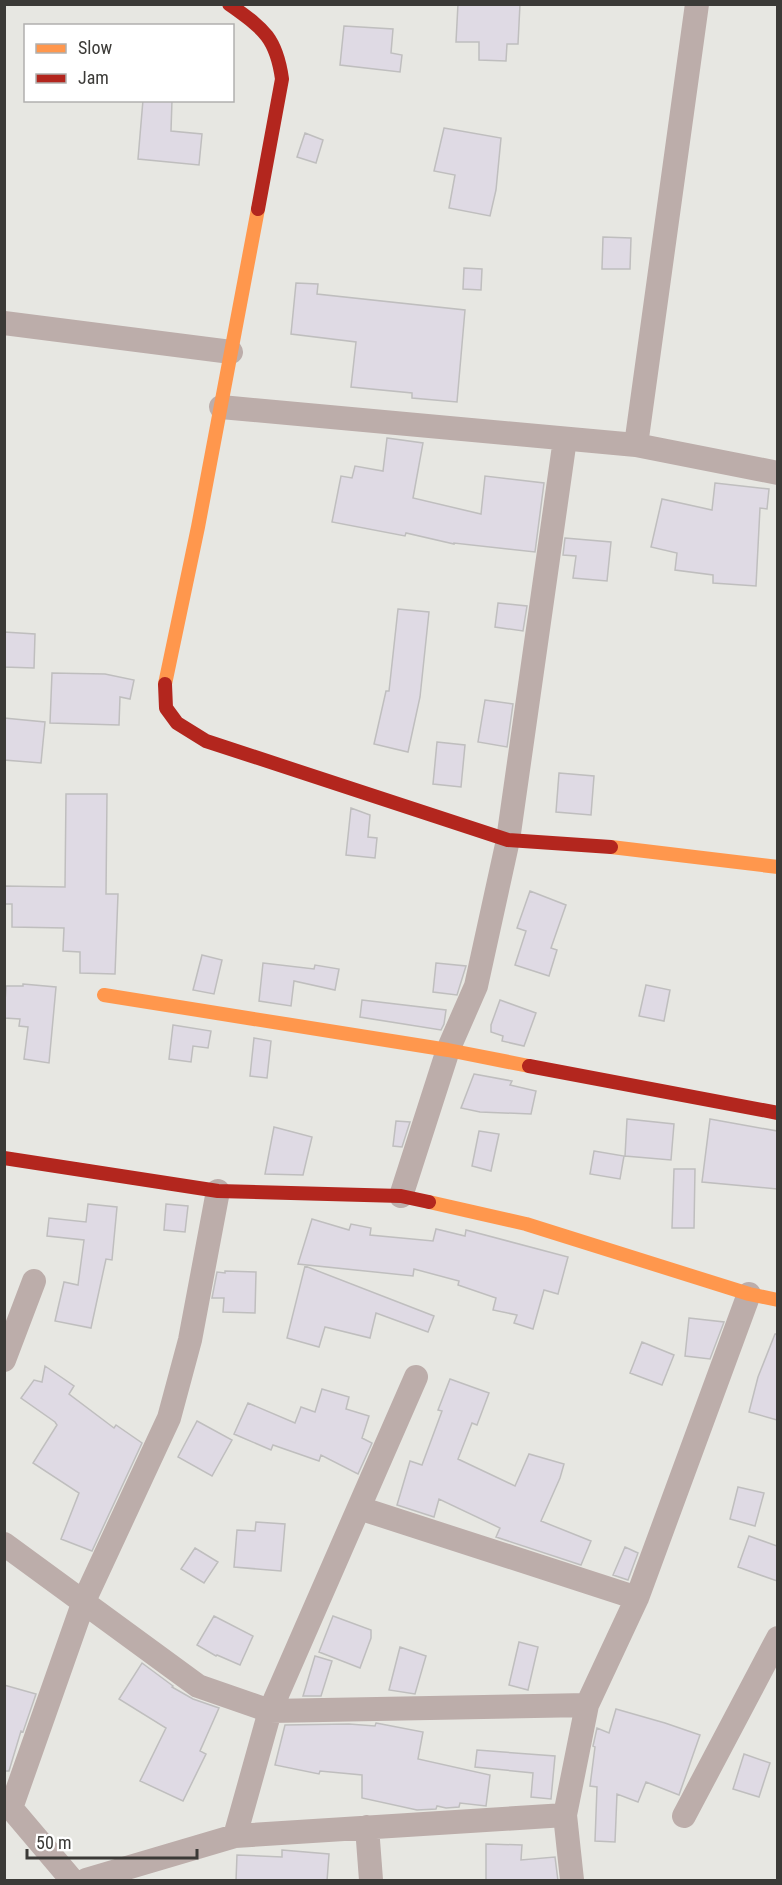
<svg xmlns="http://www.w3.org/2000/svg" width="782" height="1885" font-family="'Roboto Condensed',sans-serif">
<rect width="100%" height="100%" fill="#e7e7e2"/>
<path fill="#dfdae4" stroke="#bfbebe" stroke-width="1.5" d="M458 4H520L518 44H507L506 61 479 60V42H456Z
M344 26 393 29 391 53 402 55 400 72 340 65Z
M143 100H172L171 131 202 134 199 165 138 159Z
M444 128 501 138 496 190 490 216 449 208 455 175 434 171Z
M305 133 323 140 316 163 297 157Z
M603 237 631 238 630 269H602Z
M464 268 482 269 481 290 463 289Z
M296 283 318 284 317 294 465 310 457 402 412 398V393L351 387 356 342 291 334Z
M387 438 423 443 413 498 481 514 485 476 544 483 535 552 454 543V544L406 533 405 536 332 522 341 476 352 478 355 466 383 471Z
M715 483 769 489 767 509 760 508 756 586 713 583V575L675 570 677 553 651 547 662 499 712 510Z
M565 538 611 542 607 581 573 578 576 556 563 555Z
M498 603 527 606 523 631 495 627Z
M398 609 429 612 420 697 408 752 374 744 386 691H389Z
M4 632 35 634 34 668 4 667Z
M52 673 105 674 134 680 130 699 120 697 119 725 50 723Z
M485 700 513 704 507 747 478 742Z
M4 718 45 722 41 763 4 760Z
M437 742 465 745 461 787 433 784Z
M559 773 594 776 591 815 556 812Z
M66 794H107L106 894H118L115 974 80 973V952L63 951 64 928 12 927V904H4V886L65 887Z
M351 808 370 815 368 837 377 838 375 858 346 855Z
M530 891 566 905 551 948 557 950 549 976 515 965 526 931 517 928Z
M202 955 222 960 214 994 193 990Z
M263 963 314 969 315 965 339 969 335 990 294 981 291 1006 259 1001Z
M436 963 466 966 457 995 433 992Z
M23 984 56 987 49 1063 24 1059 28 1027 19 1026 20 1019 4 1018 6 986H23Z
M646 985 670 990 664 1021 639 1016Z
M362 1000 446 1010 444 1024 441 1030 360 1017Z
M500 1000 536 1013 524 1046 502 1041 503 1036 491 1032V1025Z
M173 1025 211 1031 208 1048 193 1046 191 1062 169 1059Z
M254 1038 271 1041 267 1078 250 1076Z
M474 1074 512 1081 510 1085 536 1091 531 1114 480 1112 461 1108Z
M627 1119 674 1124 671 1160 625 1156Z
M710 1119 777 1131V1189L702 1182Z
M396 1121 410 1122 402 1147 393 1146Z
M274 1127 312 1137 303 1175 265 1174Z
M479 1131 499 1134 491 1171 472 1166Z
M594 1151 624 1156 620 1179 590 1174Z
M674 1169H695L694 1228H672Z
M88 1204 117 1207 112 1260 106 1259 91 1328 55 1321 64 1282 78 1285 84 1240 47 1236 49 1218 86 1222Z
M166 1204 188 1206 185 1232 164 1230Z
M312 1219 349 1230 351 1224 371 1228 370 1235 433 1241 436 1229 465 1236 466 1230 568 1257 558 1294 544 1290 533 1329 514 1323 517 1315 493 1310 496 1298 458 1285 459 1281 414 1269 413 1276 298 1264Z
M305 1266 434 1316 428 1332 376 1313 370 1338 325 1327 319 1347 287 1338Z
M225 1271 256 1272 255 1313 223 1312 224 1298H212L217 1272 225 1273Z
M689 1318 724 1322 710 1359 685 1356Z
M775 1334H777V1420L749 1412 758 1377Z
M642 1342 674 1355 662 1385 630 1373Z
M45 1366 74 1386 69 1394 114 1428 116 1425 142 1443 92 1551 61 1539 79 1493 33 1463 57 1425 55 1422 21 1398 34 1380 42 1382Z
M450 1379 489 1393 477 1425 472 1423 458 1459 515 1486 529 1454 564 1464 560 1478 541 1521 591 1541 581 1565 496 1537 500 1528 439 1499 434 1517 397 1505 410 1461 422 1465 442 1411 438 1410Z
M322 1389 349 1397 346 1409 369 1416 362 1438 372 1443 358 1474 321 1455 319 1461 273 1445 271 1450 234 1434 248 1403 295 1423 301 1407 315 1412Z
M197 1421 232 1440 212 1476 178 1457Z
M738 1487 764 1493 755 1526 730 1519Z
M256 1522 285 1524 281 1571 234 1567 237 1530 255 1531Z
M749 1536 777 1546V1581L738 1567Z
M625 1547 638 1553 628 1580 613 1575Z
M195 1548 218 1562 204 1583 181 1569Z
M214 1616 253 1636 240 1665 217 1655 216 1656 197 1645Z
M333 1616 371 1630V1638L360 1668 319 1652Z
M519 1642 538 1647 528 1690 509 1685Z
M400 1647 426 1656 415 1694 389 1690Z
M315 1656 332 1661 321 1696H303Z
M142 1663 173 1686 172 1687 193 1699 219 1708 200 1751 206 1754 183 1801 140 1781 166 1728 119 1699Z
M4 1685 36 1694 23 1732 21 1731 9 1771H4Z
M616 1709 665 1723 700 1735 679 1795 646 1782 638 1802 617 1794 615 1842 595 1841 597 1787 590 1786 595 1747 593 1746 597 1728 609 1733Z
M376 1723 423 1732 418 1759 490 1775 486 1806 460 1803 459 1807 446 1808 437 1806 436 1809 417 1810 362 1798V1775L320 1771 319 1774 275 1765 285 1725 349 1724 375 1726Z
M477 1750 555 1756 551 1799 531 1797 533 1773 475 1767Z
M744 1754 770 1763 759 1797 733 1789Z
M486 1844 522 1845 521 1860 555 1857 558 1881H486Z
M282 1850 329 1854 327 1881H236L237 1855 282 1857Z"/>
<g fill="none" stroke-linecap="round" stroke-linejoin="round">
<path stroke="#bcadaa" stroke-width="24" d="M4 323 231 352
M221 407 636 445 778 473
M636 445 697 4
M401 1196 448 1050 476 986 508 840 565 439
M4 1360 34 1281
M359 1508 637 1598
M4 1544 198 1686 270 1711 587 1705
M4 1804 11 1808 72 1880
M11 1808 84 1601 169 1418 190 1340 218 1191
M684 1816 778 1638
M367 1827 371 1880
M235 1836 270 1711 416 1377
M86 1880 235 1836 565 1815
M572 1880 565 1815 587 1705 637 1598 749 1294"/>
<path stroke="#ff974d" stroke-width="14" d="M165 684 198 527 258 209
M611 847 778 867
M104 995 448 1050 529 1066
M429 1202 526 1224 749 1294 778 1300"/>
<path stroke="#b3261e" stroke-width="14" d="M229 4C262 28 276 36 282 79L258 209
M165 684 166 708 177 723 206 741 508 840 611 847
M529 1066 778 1113
M4 1158 218 1191 401 1196 429 1202"/>
</g>
<rect width="782" height="1885" fill="none" stroke="#3b3a37" stroke-width="12"/>
<rect x="24" y="24" width="210" height="78" fill="#ffffff" stroke="#b1b0af" stroke-width="1.5"/>
<rect x="36" y="44" width="30" height="9" fill="#ff974d" stroke="#b1b0af" stroke-width="1.5"/>
<text x="78" y="54" font-size="18" fill="#3b3a37">Slow</text>
<rect x="36" y="74" width="30" height="9" fill="#b3261e" stroke="#b1b0af" stroke-width="1.5"/>
<text x="78" y="84" font-size="18" fill="#3b3a37">Jam</text>
<path d="M27 1849v9h170v-9" fill="none" stroke="#3b3a37" stroke-width="3"/>
<text x="36" y="1849" font-size="18" fill="#3b3a37" stroke="#ffffff" stroke-width="4.5" paint-order="stroke">50 m</text>
</svg>
